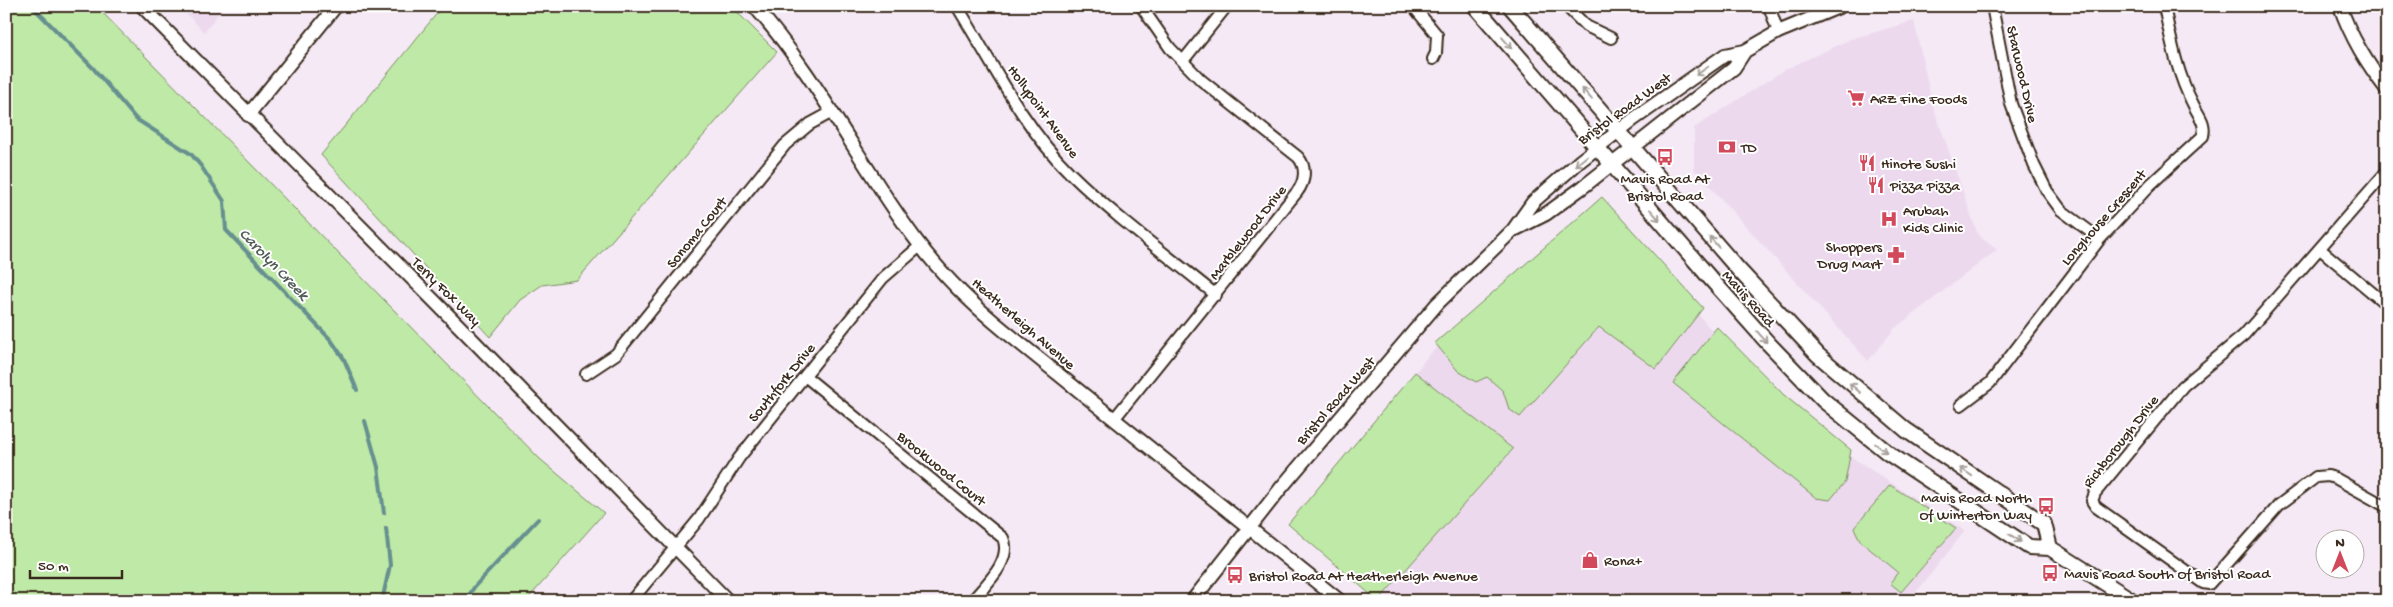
<svg xmlns="http://www.w3.org/2000/svg" width="2393" height="607" font-family="'Gochi Hand',sans-serif">
<rect width="100%" height="100%" fill="#f4e9f5"/>
<filter id="ink" filterUnits="userSpaceOnUse"><feTurbulence type="fractalNoise" baseFrequency=".02" numOctaves="2"/><feDisplacementMap in="SourceGraphic" scale="10" xChannelSelector="R" yChannelSelector="G"/><feConvolveMatrix kernelMatrix="1 2 1 2 8 2 1 2 1" color-interpolation-filters="sRGB"/></filter>
<g filter="url(#ink)">
<path fill="#edd9ee" d="M179 6H225L204 32Z
M1914 21 1932 103 1978 235 1997 250 1895 328 1868 361 1694 169V128L1784 70 1851 39Z
M1572 225 1626 231 1728 349 1786 408 1856 460 1965 531 1909 601H1378L1295 529 1428 356Z"/>
<path fill="#bee9a6" stroke="#7c8a62" d="M6 6H96L540 459 604 513 526 601H6Z
M443 6H731L777 52 577 280 542 285 520 300 490 337 321 155Z
M1602 197 1703 308 1656 369 1599 327 1520 417 1509 409 1503 391 1487 377 1476 382 1458 371 1435 343Z
M1717 327 1784 395 1851 450 1845 482 1830 500 1816 498 1673 383Z
M1415 372 1513 449 1378 601 1288 524Z
M1890 485 1956 528 1901 592 1890 583 1898 572 1861 542 1854 528Z"/>
<g fill="none" stroke-linecap="round" stroke-linejoin="round">
<path stroke="#668f8f" stroke-width="4" d="M32 6 93 68 136 119 191 154 201 166 224 201 226 230 331 340 344 359 357 390
M365 421 378 467 384 513
M382 601 390 565 386 528
M465 601 475 586 538 519"/>
<g stroke="#3b2a1e" stroke-width="14">
<path id="minor" d="M957 6C991 61 1024 128 1070 173 1115 217 1167 255 1216 295
M1413 6 1437 35 1436 53 1433 59
M1566 6 1586 26 1611 38
M1769 6 1778 32
M1992 6 2011 104 2034 165 2047 191 2061 210 2100 239
M1183 61 1227 6
M2387 171 2244 335 2183 386 2095 493 2092 501 2096 507 2203 583 2209 584 2279 505 2316 477 2328 476 2335 478 2387 507
M2320 249 2387 305
M586 374 616 354 785 145 810 124 832 112
M805 376 1003 538C1013 561 985 585 972 601
M1961 405 1990 383 2100 239 2151 184 2203 136C2206 122 2199 117 2193 104 2177 74 2171 40 2164 6
M1114 419 1297 192C1305 182 1307 167 1298 157L1201 80 1170 48 1141 6
M631 601 699 519 739 458 883 278 920 246"/>
</g>
<g stroke="#3b2a1e" stroke-width="16">
<path id="tertiary" d="M142 6 459 326 728 601
M754 6C818 77 859 164 916 240 941 274 974 306 1006 332L1340 601
M2340 6C2351 38 2367 63 2387 90
M248 115 336 6
M1516 229 1546 214 1583 187 1734 68 1745 51
M1192 601 1281 488 1437 304 1513 230 1533 202 1580 161 1634 119 1725 55 1745 51 1778 32 1841 6"/>
</g>
<g stroke="#3b2a1e" stroke-width="18">
<path id="secondary" d="M1475 6 1710 278 1768 343 1823 400 1888 453 2029 547 2050 548 2133 601
M1510 6 1738 269 1818 355 1906 430 2044 524 2050 548"/>
</g>
<use href="#minor" stroke="#fff" stroke-width="10"/>
<use href="#tertiary" stroke="#fff" stroke-width="12"/>
<use href="#secondary" stroke="#fff" stroke-width="14"/>
</g>
<defs><path id="oneway-shaft" d="M-6 0H5M1.5-3L5.5 0L1.5 3" fill="none" stroke-width="1.6" stroke-linecap="round" stroke-linejoin="round" transform="scale(1.25)"/></defs>
<g stroke="#a79f9a">
<use href="#oneway-shaft" transform="translate(1507 43) rotate(49)"/>
<use href="#oneway-shaft" transform="translate(1702 71) rotate(145)"/>
<use href="#oneway-shaft" transform="translate(1587 94) rotate(-131)"/>
<use href="#oneway-shaft" transform="translate(1581 161) rotate(141)"/>
<use href="#oneway-shaft" transform="translate(1655 215) rotate(49)"/>
<use href="#oneway-shaft" transform="translate(1714 242) rotate(-130)"/>
<use href="#oneway-shaft" transform="translate(1762 337) rotate(49)"/>
<use href="#oneway-shaft" transform="translate(1855 388) rotate(-139)"/>
<use href="#oneway-shaft" transform="translate(1881 448) rotate(37)"/>
<use href="#oneway-shaft" transform="translate(1966 472) rotate(-146)"/>
<use href="#oneway-shaft" transform="translate(2015 538) rotate(33)"/>
</g>
</g>
<defs>
<g id="supermarket-bare" transform="scale(1.35)"><path d="M-6-5.5h2.5l.6 2H6L4.5 2H-2.5L-4.4-4H-6ZM-1.5 3.2a1.3 1.3 0 1 0 .1 0ZM3 3.2a1.3 1.3 0 1 0 .1 0Z" fill="#d1495b" stroke="#fff" stroke-width="2.5" paint-order="stroke"/></g>
<g id="bank-bare" transform="scale(1.35)"><path d="M-6-4H6V4H-6ZM0-2.3a2.3 2.3 0 1 0 0 4.6a2.3 2.3 0 1 0 0-4.6Z" fill="#d1495b" stroke="#fff" stroke-width="2.5" paint-order="stroke"/></g>
<g id="bus-bare" transform="scale(1.35)"><path d="M-5-6H5V4H4V6H2V4H-2V6H-4V4H-5ZM-3.5-4V0h7V-4ZM-3.5 1.2v1.5H-2V1.2ZM2 1.2v1.5H3.5V1.2Z" fill="#d1495b" stroke="#fff" stroke-width="2.5" paint-order="stroke"/></g>
<g id="restaurant-bare" transform="scale(1.35)"><path d="M-5-6h1v4h1v-4h1v4h1v-4h1v5L-1.5 .5V6h-2V.5L-5-1ZM5-6V6H3V1.5H1.5Q1.5-4 5-6Z" fill="#d1495b" stroke="#fff" stroke-width="2.5" paint-order="stroke"/></g>
<g id="hospital-bare" transform="scale(1.35)"><path d="M-5-5h3v3.5h4V-5h3V5h-3V1.5h-4V5h-3Z" fill="#d1495b" stroke="#fff" stroke-width="2.5" paint-order="stroke"/></g>
<g id="pharmacy-bare" transform="scale(1.35)"><path d="M-2-6h4v4h4v4h-4v4h-4v-4h-4v-4h4Z" fill="#d1495b" stroke="#fff" stroke-width="2.5" paint-order="stroke"/></g>
<g id="shop-bare" transform="scale(1.35)"><path d="M-5-2.5h2.3a2.7 3.5 0 0 1 5.4 0H5L5.5 6h-11ZM-1.5-2.5h3a1.5 2.3 0 0 0-3 0Z" fill="#d1495b" stroke="#fff" stroke-width="2.5" paint-order="stroke"/></g>
</defs>
<g fill-rule="evenodd">
<use href="#supermarket-bare" x="1856" y="98"/>
<use href="#bank-bare" x="1727" y="147"/>
<use href="#bus-bare" x="1665" y="157"/>
<use href="#restaurant-bare" x="1867" y="163"/>
<use href="#restaurant-bare" x="1876" y="185"/>
<use href="#hospital-bare" x="1889" y="219"/>
<use href="#pharmacy-bare" x="1896" y="255"/>
<use href="#bus-bare" x="2046" y="506"/>
<use href="#shop-bare" x="1590" y="560"/>
<use href="#bus-bare" x="2050" y="573"/>
<use href="#bus-bare" x="1235" y="575"/>
</g>
<g text-anchor="middle" stroke-width="4" stroke-linejoin="round" paint-order="stroke">
<g font-size="15" fill="#3b2a1e" stroke="#fff">
<text transform="translate(2023 74) rotate(77)" y="5">Starwood Drive</text>
<text transform="translate(1624 108) rotate(-36)" y="5">Bristol Road West</text>
<text transform="translate(1044 111) rotate(54)" y="5">Hollypoint Avenue</text>
<text transform="translate(2103 217) rotate(-49)" y="5">Longhouse Crescent</text>
<text transform="translate(696 232) rotate(-51)" y="5">Sonoma Court</text>
<text transform="translate(1247 232) rotate(-52)" y="5">Marblewood Drive</text>
<text transform="translate(447 291) rotate(45)" y="5">Terry Fox Way</text>
<text transform="translate(1749 298) rotate(48)" y="5">Mavis Road</text>
<text transform="translate(1024 323) rotate(41)" y="5">Heatherleigh Avenue</text>
<text transform="translate(781 382) rotate(-51)" y="5">Southfork Drive</text>
<text transform="translate(1335 400) rotate(-49)" y="5">Bristol Road West</text>
<text transform="translate(2120 441) rotate(-52)" y="5">Richborough Drive</text>
<text transform="translate(942 468) rotate(39)" y="5">Brookwood Court</text>
</g>
<g font-size="15" fill="#3b2a1e" stroke="#fff" text-anchor="start">
<text x="1870" y="103">ARZ Fine Foods</text>
<text x="1741" y="152">TD</text>
<text x="1881" y="168">Hinote Sushi</text>
<text x="1665" y="183" text-anchor="middle">Mavis Road At<tspan x="1665" dy="17">Bristol Road</tspan></text>
<text x="1890" y="190">Pizza Pizza</text>
<text x="1903" y="215">Arubah<tspan x="1903" dy="17">Kids Clinic</tspan></text>
<text x="1882" y="251" text-anchor="end">Shoppers<tspan x="1882" dy="17">Drug Mart</tspan></text>
<text x="2032" y="502" text-anchor="end">Mavis Road North<tspan x="2032" dy="17">Of Winterton Way</tspan></text>
<text x="1604" y="565">Rona+</text>
<text x="2064" y="578">Mavis Road South Of Bristol Road</text>
<text x="1249" y="580">Bristol Road At Heatherleigh Avenue</text>
</g>
<g font-size="16" font-style="italic" fill="#505d57" stroke="#fff">
<text transform="translate(275 263) rotate(46)" y="6">Carolyn Creek</text>
</g>
</g>
<rect width="2393" height="607" fill="none" stroke="#fff" stroke-width="25"/>
<rect x="12" y="12" width="2368" height="582" fill="none" stroke="#3b2a1e" stroke-width="2" filter="url(#ink)"/>
<g transform="translate(2340 554)"><circle r="24" fill="#ffffff" stroke="#b1aaa5"/>
<path d="M0-4L9 19L0 12L-9 19Z" fill="#d1495b"/>
<text y="-8" font-size="14" font-weight="bold" text-anchor="middle" fill="#3b2a1e">N</text>
</g>
<path d="M30 570v8h92v-8" fill="none" stroke="#3b2a1e" stroke-width="2.5"/>
<text x="38" y="570" font-size="15" fill="#3b2a1e" stroke="#ffffff" stroke-width="4" paint-order="stroke">50 m</text>
</svg>
